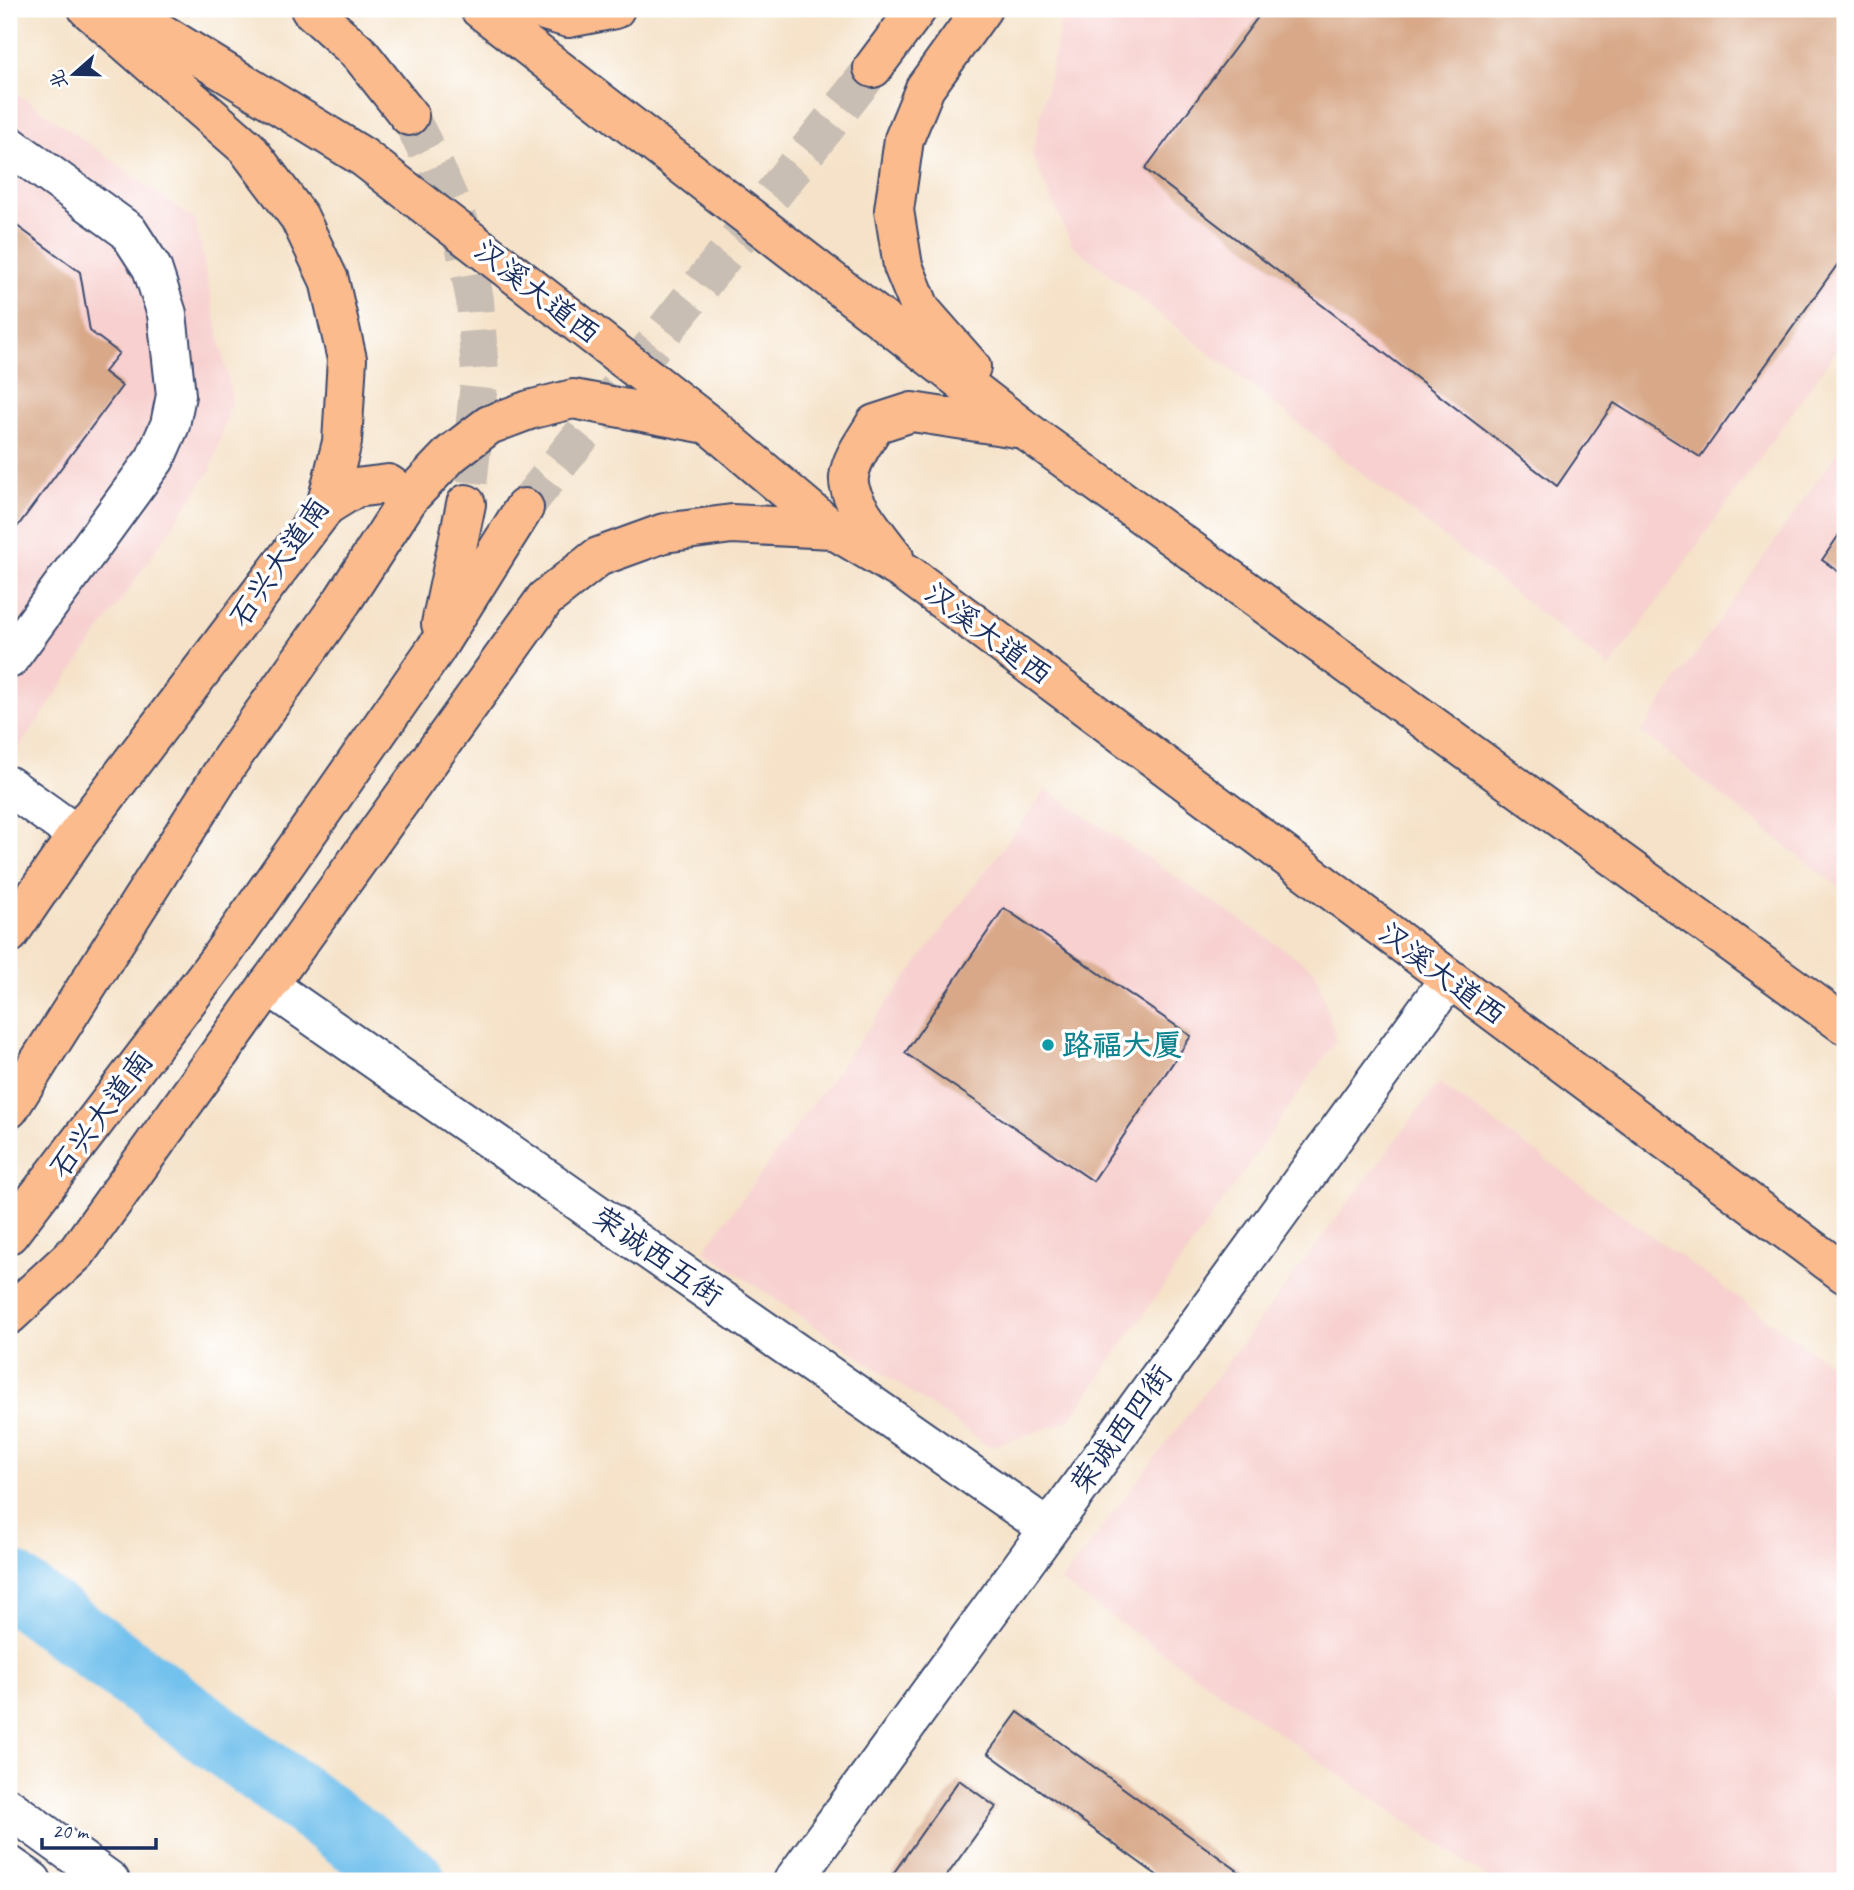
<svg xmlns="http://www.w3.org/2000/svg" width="1854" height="1890" font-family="Caveat,'LXGW WenKai TC',sans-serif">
<rect width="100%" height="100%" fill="#fff"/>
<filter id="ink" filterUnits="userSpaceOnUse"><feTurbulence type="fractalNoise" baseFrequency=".0143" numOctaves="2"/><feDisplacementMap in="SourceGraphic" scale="14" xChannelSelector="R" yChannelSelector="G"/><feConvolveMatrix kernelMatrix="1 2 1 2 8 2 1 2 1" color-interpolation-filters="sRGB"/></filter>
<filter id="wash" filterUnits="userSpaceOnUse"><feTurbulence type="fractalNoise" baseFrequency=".00686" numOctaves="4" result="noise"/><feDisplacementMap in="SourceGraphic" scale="28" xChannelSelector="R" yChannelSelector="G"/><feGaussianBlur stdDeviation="1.57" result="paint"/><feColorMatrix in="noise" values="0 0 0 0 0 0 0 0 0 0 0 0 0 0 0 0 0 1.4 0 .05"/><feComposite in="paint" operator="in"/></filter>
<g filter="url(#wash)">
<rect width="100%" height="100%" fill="#f5e2c8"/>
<path fill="#f7d0cf" d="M1064 9H1845V338L1610 668 1072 245 1032 155Z
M9 87 195 220 232 399 211 470 11 760 9 758Z
M1845 441V892L1641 732Z
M1046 790 1315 970 1336 1040 1069 1421 990 1447 704 1250Z
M1439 1083 1845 1375V1881H1492L1061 1582Z"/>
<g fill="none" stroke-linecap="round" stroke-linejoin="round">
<path stroke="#73c1ed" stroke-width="68" d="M9 1584 412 1881"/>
</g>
<g id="blocks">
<path fill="#d8a888" d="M1264 9H1845V254L1700 457 1614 403 1557 486 1145 169Z
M9 220 80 272 90 331 119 353 104 372 122 386 9 538Z
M1845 526V576L1822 560Z
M1004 908 1191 1036 1093 1181 905 1053Z
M1018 1712 1252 1881H1165L988 1753Z
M959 1780 996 1807 943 1881H888Z"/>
</g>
</g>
<g filter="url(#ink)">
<use href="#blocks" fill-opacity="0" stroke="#3c4a6e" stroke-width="2"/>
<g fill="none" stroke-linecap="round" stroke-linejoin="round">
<path stroke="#c9beb3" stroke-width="38" stroke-dasharray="38 19" stroke-linecap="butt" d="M409 116 433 162 460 223 475 300 480 374 466 504
M524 508 873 68"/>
<g stroke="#3c4a6e" stroke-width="42">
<path id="minor" d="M9 145 128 231 152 268 167 314 176 395 170 425 155 459 9 659
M9 786 77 835
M268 985 1048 1528
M9 1808 110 1881
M9 1865 32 1881
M793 1881 1449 979"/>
</g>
<g stroke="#3c4a6e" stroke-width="42">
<path id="major" d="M122 9 363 157 708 424 832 529 908 574 1845 1274
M310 9 360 54 409 116
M480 9 1025 430 1845 1025
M538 9 568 18 615 9
M873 68 917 9
M971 367 921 310 903 266 894 210 904 139 925 88 982 9
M326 506 355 488 388 484 409 498
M894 557C881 540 846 499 849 477 851 458 866 440 875 424L912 412 1023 429
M441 624 466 504
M9 934 77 835 326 506 342 442 347 359 329 280 299 217 247 148 88 9
M9 1109 229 762 343 600 409 498 451 454 489 425 529 410 573 399 702 423
M9 1234 219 959 435 650 524 508
M9 1315 77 1252 545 599 598 557 664 533 732 524 832 529"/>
</g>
<use href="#minor" stroke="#fff" stroke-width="38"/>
<use href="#major" stroke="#fbbb8d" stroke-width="38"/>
</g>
</g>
<circle fill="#0f9aa8" stroke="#fff" stroke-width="2.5" cx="1048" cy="1045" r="7"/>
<g text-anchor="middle" stroke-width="7" stroke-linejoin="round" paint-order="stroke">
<g font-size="30" fill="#1b2f5e" stroke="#fff">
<text transform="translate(537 292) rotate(38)" y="10">汉溪大道西</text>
<text transform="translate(279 562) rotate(-55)" y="10">石兴大道南</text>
<text transform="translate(988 634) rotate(37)" y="10">汉溪大道西</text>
<text transform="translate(1442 974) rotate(37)" y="10">汉溪大道西</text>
<text transform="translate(101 1114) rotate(-53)" y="10">石兴大道南</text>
<text transform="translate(658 1256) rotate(35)" y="10">荣诚西五街</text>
<text transform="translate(1121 1429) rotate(-54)" y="10">荣诚西四街</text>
</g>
<g font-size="30" font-weight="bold" fill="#0d838f" stroke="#fff" text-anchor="start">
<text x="1062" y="1055">路福大厦</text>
</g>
</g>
<rect width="1854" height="1890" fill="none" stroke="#fff" stroke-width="35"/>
<g transform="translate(74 74) rotate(250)" stroke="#ffffff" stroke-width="5" paint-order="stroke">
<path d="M0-5L12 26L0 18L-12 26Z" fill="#1b2f5e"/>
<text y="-10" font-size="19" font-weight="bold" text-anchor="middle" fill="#1b2f5e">北</text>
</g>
<path d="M42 1838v10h114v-10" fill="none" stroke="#1b2f5e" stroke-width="3.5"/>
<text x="52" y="1838" font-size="21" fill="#1b2f5e" stroke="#ffffff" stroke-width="5" paint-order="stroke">20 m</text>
</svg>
